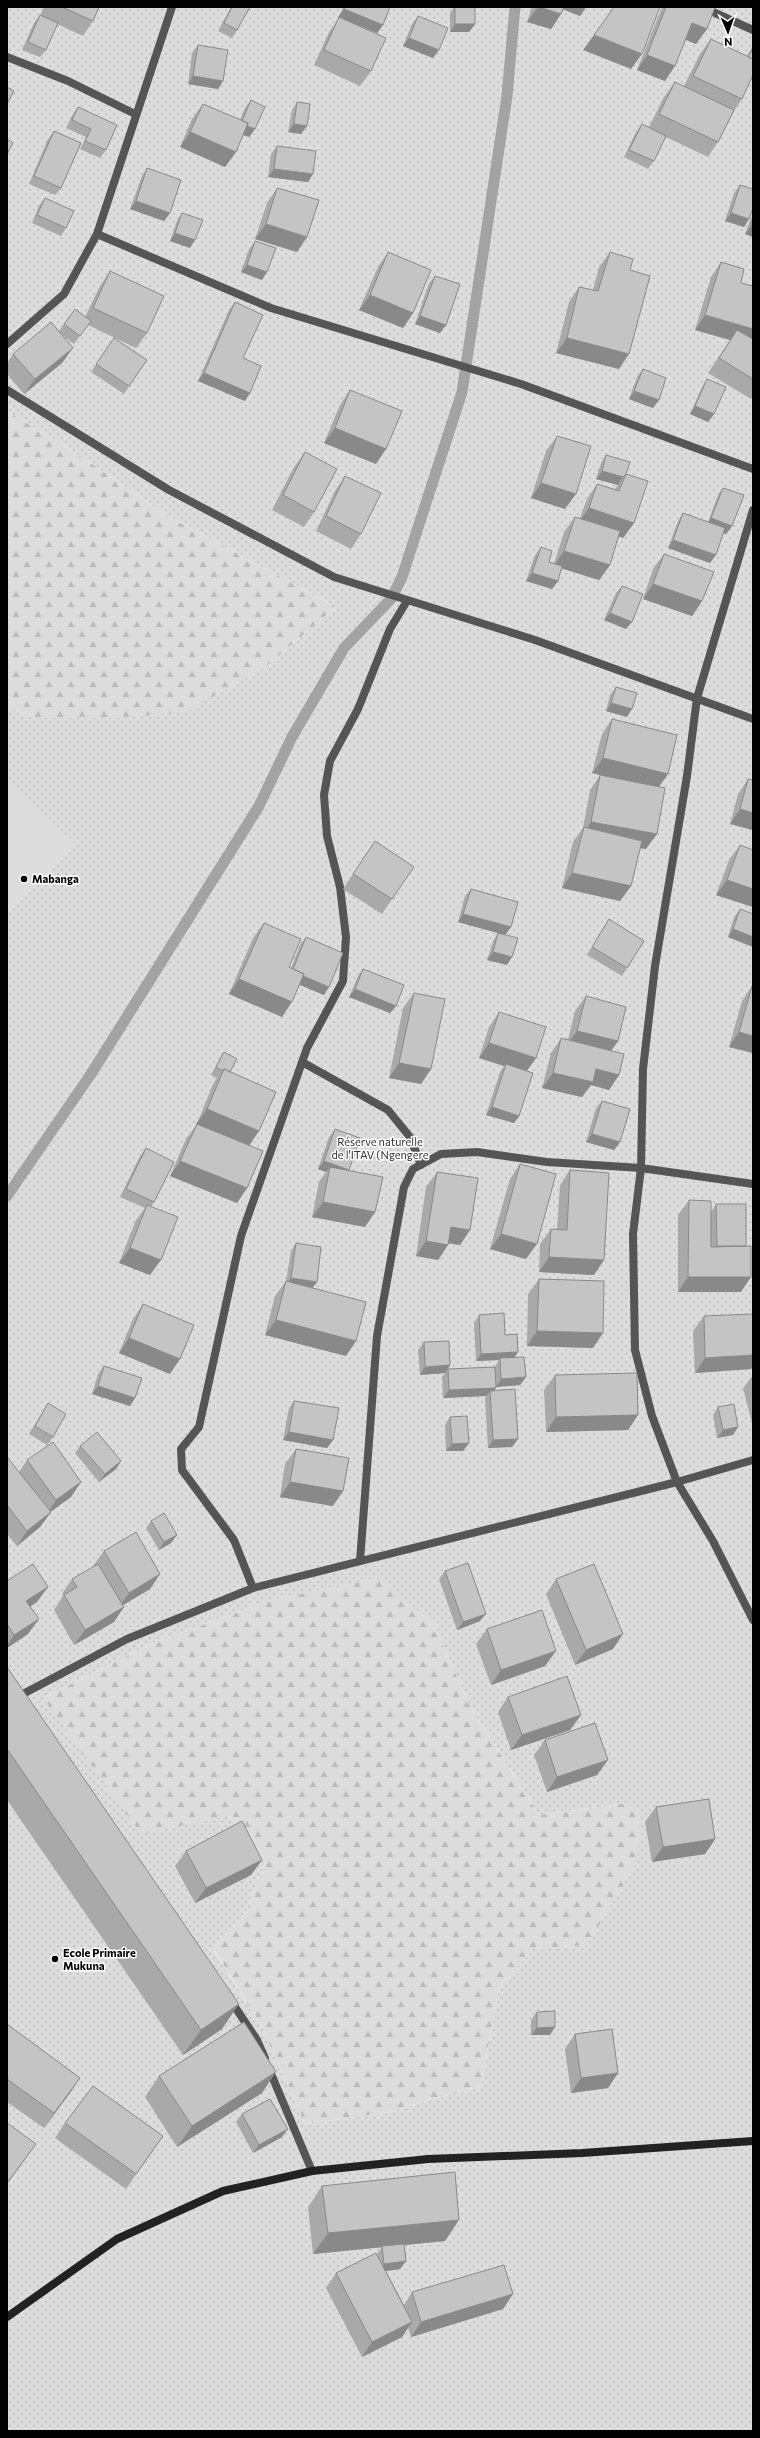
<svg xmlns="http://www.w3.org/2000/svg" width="760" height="2438" font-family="Commissioner,sans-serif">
<defs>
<pattern id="grass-dots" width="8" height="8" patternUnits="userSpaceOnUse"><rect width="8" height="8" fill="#dcdcdc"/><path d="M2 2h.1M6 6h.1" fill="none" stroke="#bbb" stroke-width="1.8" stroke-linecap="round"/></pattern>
<pattern id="forest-firs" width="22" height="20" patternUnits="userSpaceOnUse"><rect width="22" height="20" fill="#dcdcdc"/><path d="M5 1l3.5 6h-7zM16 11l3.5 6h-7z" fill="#bbb"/></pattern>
</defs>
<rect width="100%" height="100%" fill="#fff"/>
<path fill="url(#grass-dots)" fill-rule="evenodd" d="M7 7H753V2431H7V707L36 718 264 668 336 607 166 515 70 449 7 411ZM271 1600 433 1623 471 1708 539 1815 627 1803 587 1945 533 1949 499 1987 481 2086 384 2113 305 2124 262 2027 213 1949 246 1912 266 1861 229 1816 43 1698 153 1643Z"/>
<path fill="url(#forest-firs)" d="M7 411 70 449 166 515 336 607 264 668 187 711 126 718H36L7 707Z
M380 1578 433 1623 471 1708 539 1815 627 1803 641 1815 637 1861 587 1945 533 1949 499 1987 481 2086 384 2113 305 2124 262 2027 213 1948 246 1912 266 1861 229 1816 141 1834 43 1698 153 1643 271 1600Z"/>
<path fill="#dcdcdc" d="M7 779 75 843 7 915Z"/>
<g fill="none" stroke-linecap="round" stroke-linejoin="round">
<path stroke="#a3a3a3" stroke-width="11" d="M7 1196 91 1074 259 806 292 737 344 648 391 599 402 577 462 392 507 96 515 7"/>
<path stroke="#555" stroke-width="8" d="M702 7 753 30
M7 57 68 81 135 114
M97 234 271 308 521 384 753 469
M7 344 64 294 97 234 172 7
M7 390 169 490 334 577 535 640 753 719
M753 510 697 698 687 776 655 966 643 1069 641 1168 633 1234 635 1350 652 1416 677 1482 713 1541 753 1620
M302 1062 388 1110 410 1137 421 1165
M360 1561 377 1336 404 1187 413 1169 441 1154 477 1152 547 1162 641 1168 753 1184
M253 1588 234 1540 182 1470 181 1449 199 1427 241 1236 307 1048 343 981 346 937 340 887 327 836 324 795 330 761 358 709 390 629 407 601
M21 1695 127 1639 253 1588 677 1482 753 1460
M231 2001 257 2040 265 2058
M269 2069 312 2171"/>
<path stroke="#222" stroke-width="8" d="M7 2317 117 2239 223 2191 312 2171 428 2159 582 2153 753 2141"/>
</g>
<path fill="#a9a9a9" d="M44 7H99L93 21 83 36 57 24 46 50 40 57 22 50 34 23 40 15V16Z
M231 7H250L237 30 232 38 218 31Z
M343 7H390L383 25 377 33 348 21 371 71 360 86 314 65 329 32 339 18Z
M454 7H475V24L469 32H450V13Z
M532 7H586L580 16 563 9 561 14 551 29 527 22Z
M662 7H715L696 44 686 40 665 81 637 70Z
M418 16 433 58 403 46 412 24Z
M711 39 747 56 753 46V75L742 99 734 111 718 142 708 157 666 137 654 161 648 169 624 157 636 132 642 124 649 127 664 97 675 82 684 86 700 54Z
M198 45 223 81 218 89 188 84 192 53Z
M251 100 255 129 249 137 243 135 236 152 225 167 180 147 192 119 203 104 240 120 245 108Z
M297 102 301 134 288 132 292 110Z
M78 107 106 150 100 158 80 149 86 137 66 128 73 114Z
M54 131 61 188 55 195 29 184 48 139Z
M277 146 308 182 268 177 271 154Z
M147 168 170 213 164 221 130 209 142 176Z
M740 185 744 227 725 221 734 193Z
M277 188 307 237 297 252 255 239 267 203Z
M45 198 66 228 61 236 32 223 39 206Z
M182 213 190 248 170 241 177 221Z
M753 214V237L745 234 751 218Z
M255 241 262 280 241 272 249 249Z
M388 252 413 313 403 328 359 310 378 267Z
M610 252 630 270 619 369 556 353 569 302 579 287 593 290 599 267Z
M721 262 741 283 753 286V396L751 399 708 373 730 340 695 330 711 277Z
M110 271 147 333 136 348 88 325 74 344 62 335V363L24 394 7 374V363L13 354 59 331 75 309 85 317 100 286Z
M435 276 440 333 415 324 429 283Z
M235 302 243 358 245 401 198 381 229 310Z
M114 338 147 360 124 394 91 372Z
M643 369 653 408 629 399 637 377Z
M707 379 714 414 708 422 690 414 702 387Z
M350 390 376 464 324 443 340 405Z
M557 436 565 509 531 498 546 451Z
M305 452 314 512 304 527 272 510 294 467Z
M606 455 626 474 634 523 623 538 619 536 610 565 599 580 561 568 558 581 552 589 526 581 535 555 541 547 549 562 554 564 564 532 575 517 580 518 587 499 597 484 615 489 618 485 596 479 601 463Z
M345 476 361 534 351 549 316 531 335 491Z
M723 488 732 526 726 534 723 533 710 563 668 548 678 521 683 513 708 522 718 495Z
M664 554 702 601 692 616 643 599 653 569Z
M622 586 632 622 626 629 604 620 616 593Z
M616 687 627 717 606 711 610 695Z
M612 719 668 774 659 787 646 849 640 848 631 886 620 901 562 888 573 842 583 828 590 790 600 775 610 777 592 773 602 734Z
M748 779 753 830 730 824 738 794Z
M375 841 392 899 382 914 343 889Z
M740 845 753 850V907L716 895 729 860Z
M471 889 511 927 505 935 507 965 487 960 493 941 498 933 458 922 465 896Z
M740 909 753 914V947L728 937 734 917Z
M609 919 627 968 622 976 587 955 604 927Z
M264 923 289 967 291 968 300 945 306 937 329 987 324 995 300 985 282 1017 229 994 253 938Z
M363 969 396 1006 390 1013 349 997 358 976Z
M752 986 753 1053 729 1047 742 1001Z
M414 993 431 1069 421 1084 389 1078 403 1008Z
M586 996 618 1041 611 1051 619 1075 609 1090 591 1085 582 1097 542 1088 551 1053 561 1038 568 1040 575 1011Z
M499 1012 536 1058 527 1071 519 1116 514 1123 486 1115 500 1072 504 1066 479 1058 489 1027Z
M224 1052 230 1072 249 1146 247 1188 237 1203 170 1176 186 1139 197 1124 213 1084 217 1078 211 1075 219 1060Z
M602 1101 620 1142 614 1150 586 1142 596 1108Z
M335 1129 349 1170 375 1212 365 1227 312 1217 319 1182 326 1172 318 1169 329 1137Z
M146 1148 154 1202 151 1207 150 1275 119 1263 136 1220 145 1208 120 1197 140 1156Z
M520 1164 526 1259 490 1249 510 1179Z
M570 1170 594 1275 539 1272 540 1244 551 1229H557L560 1185Z
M437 1172 470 1230 460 1245 449 1243 438 1260 416 1256 426 1187Z
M689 1200 711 1212 716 1204 741 1292H678V1215Z
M296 1243 317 1282 312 1288 346 1356 265 1335 275 1296 286 1281 291 1251Z
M539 1279 593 1348 527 1346 528 1294Z
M143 1304 170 1374 119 1353 133 1319Z
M479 1315 505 1335 514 1357 526 1377 520 1385 496 1387 494 1390 518 1439 512 1447 488 1448 485 1399 486 1396 443 1398 442 1377 445 1373 420 1375 418 1350 424 1342 450 1365 448 1369 495 1367 499 1360 476 1361 474 1323Z
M704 1316 751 1369 695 1373 693 1331Z
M104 1366 135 1398 130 1406 92 1394 98 1374Z
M555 1375 638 1415 628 1430 546 1432 544 1390Z
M753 1375V1427L743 1388Z
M294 1401 333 1440 327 1448 283 1440 289 1408Z
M48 1403 53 1437 47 1445 29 1434Z
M718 1407 733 1435 717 1438 713 1415Z
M450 1417 469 1443 463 1451H446L445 1425Z
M80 1446 121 1461 116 1469 99 1482 75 1453Z
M296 1449 333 1506 280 1497 285 1464Z
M7 1457 19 1472 27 1460 71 1497 50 1512H51L40 1527 17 1546 7 1534Z
M151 1521 171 1543 159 1550 146 1528Z
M104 1551 160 1574 150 1589 123 1605 114 1622 74 1645 54 1610 63 1596 62 1594 72 1579 94 1567 93 1566Z
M445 1571 480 1621 457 1630 439 1579Z
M556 1579 613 1649 575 1665 546 1594Z
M7 1581 37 1602 30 1607 28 1634 7 1648Z
M487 1629 545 1666 491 1685 476 1644Z
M7 1667 222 2029 183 2055 7 1800Z
M508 1697 581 1715 570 1730 511 1750 498 1712Z
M545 1740 597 1775 547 1792 534 1755Z
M656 1807 715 1839 705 1854 652 1862 645 1822Z
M186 1851 251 1875 195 1903 175 1866Z
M537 2012 550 2035H531V2020Z
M7 2024 80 2078 44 2128 7 2102Z
M575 2034 618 2073 608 2088 571 2093 565 2049Z
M159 2076 262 2093 177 2147 145 2097Z
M242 2114 282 2137 253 2153 236 2122Z
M65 2123 163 2136 126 2189 55 2138Z
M322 2186 445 2241 404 2245 406 2261 400 2269 386 2271 404 2305 412 2292 503 2309 411 2337 408 2328 402 2337 362 2357 326 2288 336 2273 377 2254 382 2247 313 2254 308 2207Z"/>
<path fill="#898989" d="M538 7 561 14 551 29 527 22Z
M559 7H586L580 16 559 8Z
M344 9 383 25 377 33 338 17Z
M692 23 707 29 696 44 682 38Z
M455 24H475L469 32H450Z
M594 35 642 54 631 69 583 50Z
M409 38 439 50 433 58 403 46Z
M647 55 675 66 665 81 637 70Z
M193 76 223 81 218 89 188 84Z
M241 124 255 129 249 137 235 132Z
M294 124 307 126 301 134 288 132Z
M190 132 236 152 225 167 180 147Z
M274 169 313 174 308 182 268 177Z
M136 201 170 213 164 221 130 209Z
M731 213 749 219 744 227 725 221Z
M266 224 307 237 297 252 255 239Z
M751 226 753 227V237L745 234Z
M175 233 195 240 190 248 170 241Z
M247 265 267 272 262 280 241 272Z
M370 295 413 313 403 328 359 310Z
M705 315 753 329V347L737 330 730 340 695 330Z
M420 316 446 325 440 333 415 324Z
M567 338 629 354 619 369 556 353Z
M73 348 62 363 24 394 35 379Z
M204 373 250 393 245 401 198 381Z
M634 391 659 400 653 408 629 399Z
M695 406 714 414 708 422 690 414Z
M335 428 386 449 376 464 324 443Z
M602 471 623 477 618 485 596 479Z
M541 483 576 494 565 509 531 498Z
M589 508 634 523 623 538 578 523Z
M711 518 732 526 726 534 706 526Z
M673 540 716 555 710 563 668 548Z
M564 551 610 565 599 580 554 566Z
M532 573 558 581 552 589 526 581Z
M653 584 702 601 692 616 643 599Z
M610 613 632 622 626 629 604 620Z
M611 703 632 709 627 717 606 711Z
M603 758 668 774 657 789 592 773Z
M740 809 753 813V830L730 824Z
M591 822 657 834 646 849 581 837Z
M572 873 631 886 620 901 562 888Z
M727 880 753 889V907L716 895Z
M463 914 511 927 505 935 458 922Z
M733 929 753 937V947L728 937Z
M493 952 512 957 507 965 487 960Z
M292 971 329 987 324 995 286 979Z
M239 979 292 1002 282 1017 229 994Z
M355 989 396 1006 390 1013 349 997Z
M577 1031 618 1041 607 1056 566 1046Z
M739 1032 753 1036V1053L729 1047Z
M489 1043 536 1058 525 1073 506 1064 504 1066 479 1058Z
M399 1063 431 1069 421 1084 389 1078Z
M596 1069 619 1075 609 1090 591 1085 582 1097 542 1088 553 1073Z
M492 1107 519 1116 514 1123 486 1115Z
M207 1109 259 1131 249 1146 196 1124Z
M592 1134 620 1142 614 1150 586 1142Z
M180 1161 247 1188 237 1203 170 1176Z
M324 1161 349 1170 344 1178 330 1167 326 1172 318 1169Z
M323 1202 375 1212 365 1227 312 1217Z
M451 1227 470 1230 460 1245 440 1242Z
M501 1234 537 1244 526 1259 490 1249Z
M426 1241 448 1245 438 1260 416 1256Z
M130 1248 161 1260 150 1275 119 1263Z
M549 1257 604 1260 594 1275 539 1272Z
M688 1277H751L741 1292H678Z
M291 1278 317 1282 311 1290 285 1286Z
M276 1320 356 1341 346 1356 265 1335Z
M537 1331 603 1333 593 1348 527 1346Z
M129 1338 180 1359 170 1374 119 1353Z
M518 1352 513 1360 500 1358 499 1360 476 1361 481 1354Z
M753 1355V1367L751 1369 695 1373 705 1358Z
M450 1365 445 1373 420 1375 425 1367Z
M526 1377 520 1385 496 1387 501 1379Z
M98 1386 135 1398 130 1406 92 1394Z
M496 1388 491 1395 490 1391 486 1396 443 1398 449 1390Z
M638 1415 628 1430 546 1432 556 1417Z
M738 1427 733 1435 717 1438 723 1430Z
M289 1432 333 1440 327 1448 283 1440Z
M518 1439 512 1447 488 1448 493 1440Z
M469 1443 463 1451H446L452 1444Z
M121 1461 116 1469 99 1482 105 1474Z
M81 1482 71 1497 46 1515 56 1500Z
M290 1482 343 1491 333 1506 280 1497Z
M51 1512 40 1527 17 1546 27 1531Z
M177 1535 171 1543 159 1550 164 1542Z
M160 1574 150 1589 118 1608 129 1593Z
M48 1587 37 1602 15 1616 26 1601Z
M124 1607 114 1622 74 1645 85 1630Z
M486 1614 480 1621 457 1630 463 1622Z
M39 1619 28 1634 7 1648V1646L14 1635Z
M623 1634 613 1649 575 1665 586 1650Z
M556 1651 545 1666 491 1685 501 1670Z
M581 1715 570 1730 511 1750 522 1735Z
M608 1760 597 1775 547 1792 557 1777Z
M715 1839 705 1854 652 1862 663 1847Z
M262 1860 251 1875 195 1903 206 1888Z
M239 2004 222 2029 183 2055 201 2030Z
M555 2027 550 2035H531L537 2028Z
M276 2072 262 2093 177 2147 192 2126Z
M618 2073 608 2088 571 2093 581 2078Z
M80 2078 70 2093 44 2128 54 2113Z
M288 2129 282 2137 253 2153 259 2145Z
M36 2144 21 2165 7 2184V2183Z
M459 2220 445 2241 313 2254 328 2233Z
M406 2261 400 2269 379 2272 384 2264Z
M513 2294 503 2309 411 2337 421 2322Z
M412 2322 402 2337 362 2357 372 2342Z"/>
<path fill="#c4c4c4" stroke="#898989" d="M62 7H99L93 21Z
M232 7H250L237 30 224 23Z
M345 7H390L383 25 344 9Z
M455 7H475V24H455Z
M539 7H564L561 14Z
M614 7H660L642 54 594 35Z
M666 7H715L707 29 692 23 675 66 647 55Z
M40 15 58 23 46 50 28 42Z
M418 16 448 28 439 50 409 38Z
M339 17 386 38 371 71 324 50Z
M711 39 753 59V75L742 99 693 76Z
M198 45 228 50 223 81 193 76Z
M753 48V59L748 57Z
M675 82 734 110 718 142 659 114Z
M7 87 14 91 7 104Z
M251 100 265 107 255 129 247 126 248 123 242 121Z
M297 102 310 104 307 126 294 124Z
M203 104 248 123 236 152 190 132Z
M78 107 117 125 106 150 85 141 91 129 72 120Z
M642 124 666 136 654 161 629 150Z
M54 131 81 143 61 188 34 176Z
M7 139 13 143 7 154Z
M277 146 316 151 313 174 274 169Z
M147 168 181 180 170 213 136 201Z
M740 185 753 189V208L749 219 731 213Z
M277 188 319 200 307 237 266 224Z
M45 198 74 211 66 228 37 215Z
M182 213 203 220 195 240 175 233Z
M753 219V227L751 226Z
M255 241 276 248 267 272 247 265Z
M388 252 431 270 413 313 370 295Z
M610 252 633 259 630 270 650 276 629 354 567 338 579 287 598 291Z
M721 262 744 269 741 283 753 286V329L705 315Z
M110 271 164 296 147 333 93 308Z
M435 276 460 284 446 325 420 316Z
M235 302 263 315 243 358 261 366 250 393 204 373Z
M75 309 91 321 80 336 64 324Z
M51 322 73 348 35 379 13 354Z
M737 330 753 339V379L719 358Z
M114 338 147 360 129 386 96 364Z
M643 369 666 378 659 400 634 391Z
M707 379 726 387 714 414 695 406Z
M350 390 402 411 386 449 335 428Z
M557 436 591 446 576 494 541 483Z
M305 452 337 469 314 512 283 495Z
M606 455 630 462 626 474 623 477 602 471Z
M626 474 648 481 634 523 589 508 597 484 619 491Z
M345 476 381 493 361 534 326 516Z
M723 488 744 495 732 526 711 518Z
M683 513 725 528 716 555 673 540Z
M575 517 620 531 610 565 564 551Z
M541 547 552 551 549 562 562 566 558 581 532 573Z
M664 554 714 572 702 601 653 584Z
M622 586 643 594 632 622 610 613Z
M616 687 637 693 632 709 611 703Z
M612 719 677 735 668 774 603 758Z
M600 775 665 788 657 834 591 822Z
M748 779 753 780V813L740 809Z
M584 827 642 841 631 886 572 873Z
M375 841 414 867 392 899 353 874Z
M740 845 753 850V889L727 880Z
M471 889 518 902 511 927 463 914Z
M740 909 753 914V937L733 929Z
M609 919 644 941 627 968 592 947Z
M264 923 301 939 289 967 304 974 292 1002 239 979Z
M498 933 518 938 512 957 493 952Z
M306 937 343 953 329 987 303 976 304 974 293 969Z
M363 969 404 985 396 1006 355 989Z
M752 986H753V1036L739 1032Z
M414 993 445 999 431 1069 399 1063Z
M586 996 626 1007 618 1041 577 1031Z
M499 1012 546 1027 536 1058 489 1043Z
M561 1038 624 1054 619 1075 596 1069 593 1082 553 1073Z
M224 1052 237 1059 230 1072 224 1069 223 1071 216 1067Z
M506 1064 533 1073 519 1116 492 1107Z
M224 1069 276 1092 259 1131 207 1109Z
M602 1101 630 1109 620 1142 592 1134Z
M197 1124 263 1151 247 1188 180 1161Z
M335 1129 360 1138 349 1170 324 1161Z
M146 1148 174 1162 154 1202 126 1189Z
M520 1164 556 1174 537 1244 501 1234Z
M330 1167 383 1177 375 1212 323 1202Z
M570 1170 609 1173 604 1260 549 1257 551 1229 567 1230Z
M437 1172 478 1178 470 1230 451 1227 448 1245 426 1241Z
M689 1200 711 1201V1247L751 1246V1277H688Z
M716 1204H746V1246H717Z
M147 1205 178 1217 161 1260 130 1248Z
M296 1243 321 1247 317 1282 291 1278Z
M539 1279 604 1281 603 1333 537 1331Z
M286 1281 366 1302 356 1341 276 1320Z
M143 1304 194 1325 180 1359 129 1338Z
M504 1313 505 1335 517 1334 518 1352 481 1354 479 1315Z
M753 1314V1355L705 1358 704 1316Z
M449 1341 450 1365 425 1367 424 1342Z
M524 1357 526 1377 501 1379 500 1358Z
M104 1366 142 1378 135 1398 98 1386Z
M495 1367 496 1388 449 1390 448 1369Z
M637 1373 638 1415 556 1417 555 1375Z
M515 1389 518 1439 493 1440 490 1391Z
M294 1401 339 1408 333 1440 289 1432Z
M48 1403 66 1414 53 1437 35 1426Z
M734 1404 738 1427 723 1430 718 1407Z
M467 1416 469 1443 452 1444 450 1417Z
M97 1432 121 1461 105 1474 80 1446Z
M53 1442 81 1482 56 1500 27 1460Z
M296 1449 349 1458 343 1491 290 1482Z
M7 1457 51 1512 27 1531 7 1505Z
M164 1513 177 1535 164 1542 151 1521Z
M136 1532 160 1574 129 1593 104 1551Z
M468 1563 486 1614 463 1622 445 1571Z
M33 1564 48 1587 26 1601 39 1619 14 1635 7 1624V1581Z
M98 1564 124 1607 85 1630 64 1595 77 1587 72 1579Z
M594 1564 623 1634 586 1650 556 1579Z
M542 1610 556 1651 501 1670 487 1629Z
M7 1667 239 2004 201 2030 7 1749Z
M567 1676 581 1715 522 1735 508 1697Z
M595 1723 608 1760 557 1777 545 1740Z
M709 1799 715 1839 663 1847 656 1807Z
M242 1821 262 1860 206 1888 186 1851Z
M555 2011V2027L537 2028V2012Z
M244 2022 276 2072 192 2126 159 2076Z
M7 2024 80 2078 54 2113 7 2079Z
M612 2029 618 2073 581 2078 575 2034Z
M93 2086 163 2136 136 2174 65 2123Z
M270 2099 288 2129 259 2145 242 2114Z
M7 2123 36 2144 7 2183Z
M455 2172 459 2220 328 2233 322 2186Z
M404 2244 406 2261 384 2264 382 2246Z
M376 2253 412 2322 372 2342 336 2273Z
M504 2265 513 2294 421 2322 412 2292Z"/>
<g fill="#000" stroke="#fff" stroke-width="1.5">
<circle cx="24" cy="879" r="4"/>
<circle cx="55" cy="1959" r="4"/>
</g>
<g text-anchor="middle" stroke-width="3" stroke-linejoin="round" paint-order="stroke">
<g font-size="11" font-weight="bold" fill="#000" stroke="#fff" text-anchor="start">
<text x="32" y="883">Mabanga</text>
<text x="63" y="1957">Ecole Primaire<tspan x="63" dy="13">Mukuna</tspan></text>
</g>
<g font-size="11" fill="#333" stroke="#fff">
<text x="380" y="1146">Réserve naturelle<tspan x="380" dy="13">de l'ITAV (Ngengere</tspan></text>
</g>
</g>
<rect width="760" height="2438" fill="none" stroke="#000000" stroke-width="16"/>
<g transform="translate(728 32) rotate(178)" stroke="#ffffff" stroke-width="3" paint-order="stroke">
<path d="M0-3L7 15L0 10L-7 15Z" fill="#000000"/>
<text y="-6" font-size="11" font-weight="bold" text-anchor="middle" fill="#000000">N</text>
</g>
</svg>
